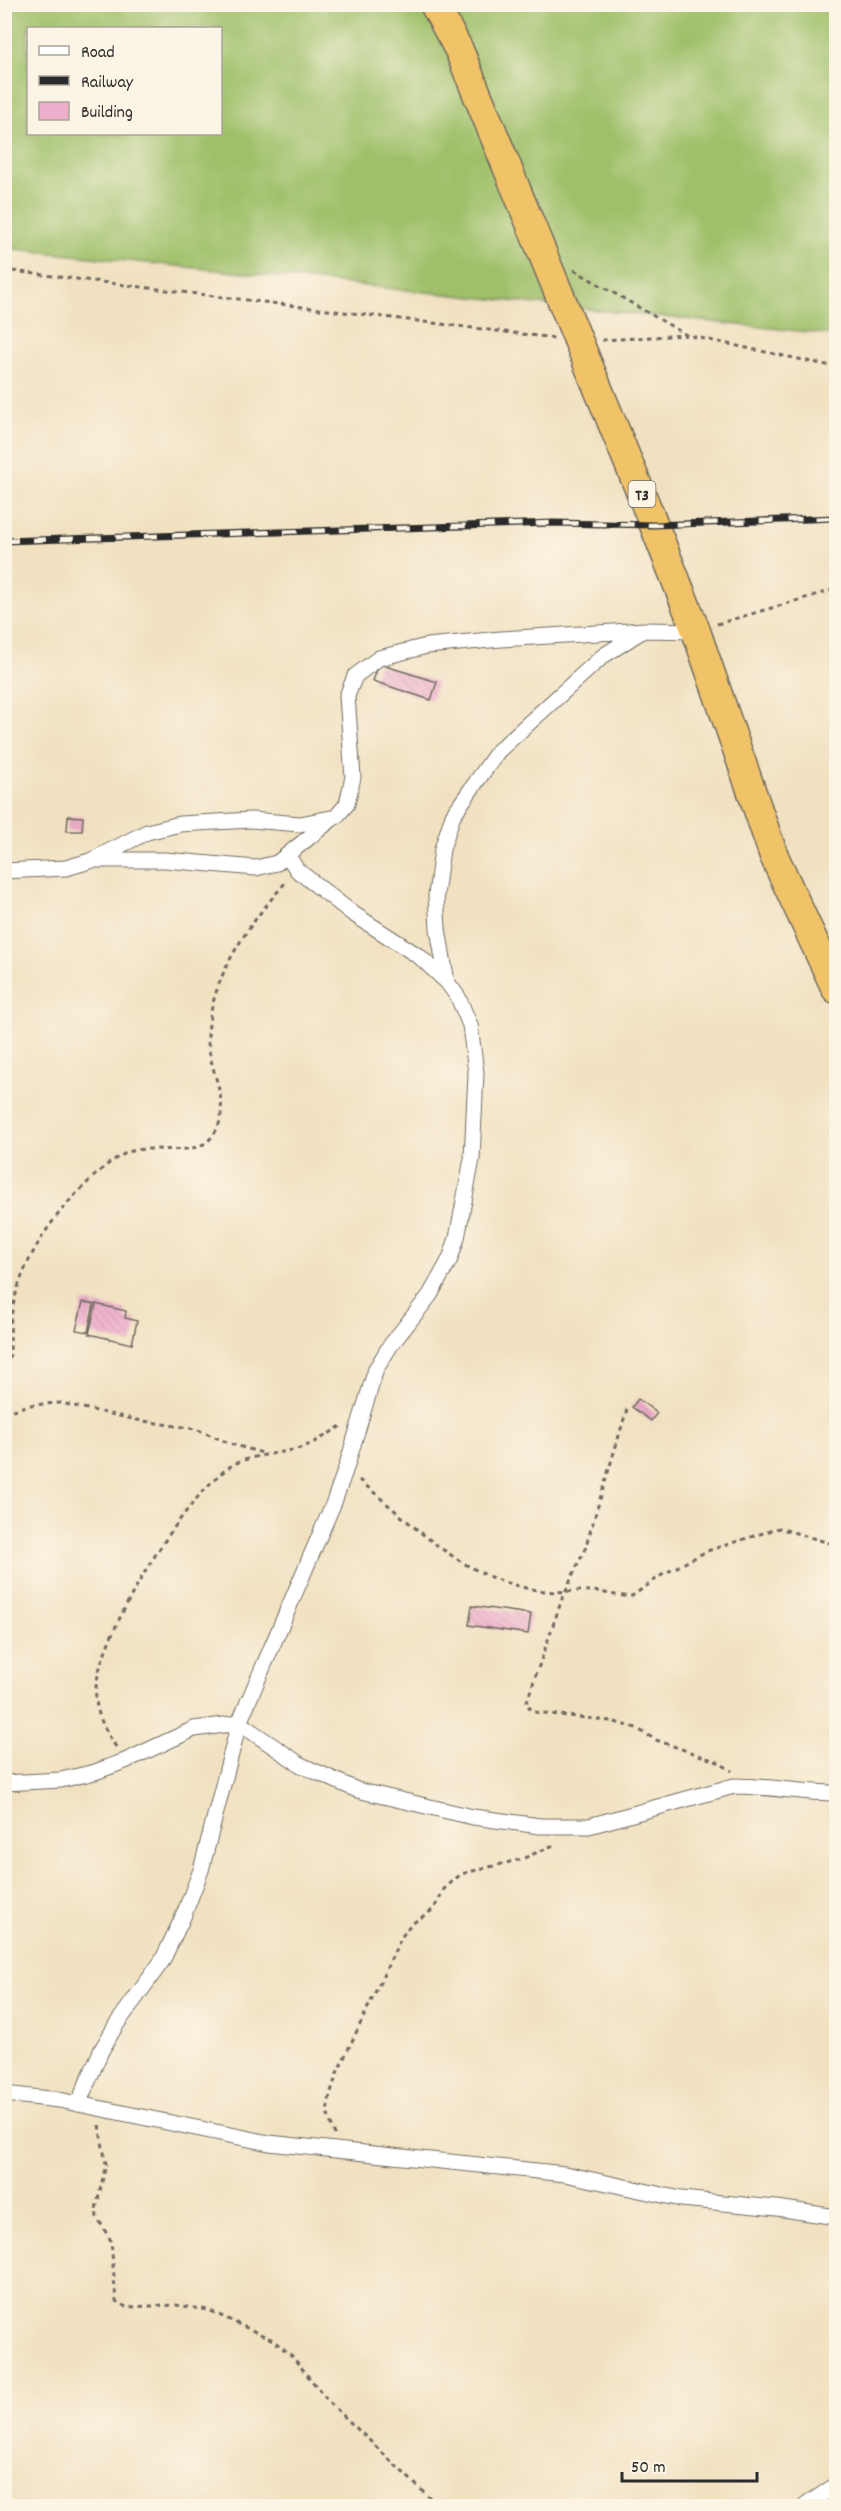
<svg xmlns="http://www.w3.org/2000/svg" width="841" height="2511" font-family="Dekko,sans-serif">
<defs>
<pattern id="building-back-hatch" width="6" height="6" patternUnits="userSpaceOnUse" patternTransform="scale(1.5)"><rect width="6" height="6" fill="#efadcc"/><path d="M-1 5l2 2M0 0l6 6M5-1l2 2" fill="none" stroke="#cd95af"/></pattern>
</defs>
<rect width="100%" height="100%" fill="#fcf5e5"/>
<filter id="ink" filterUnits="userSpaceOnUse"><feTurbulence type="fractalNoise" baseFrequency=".0167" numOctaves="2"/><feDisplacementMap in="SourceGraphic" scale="12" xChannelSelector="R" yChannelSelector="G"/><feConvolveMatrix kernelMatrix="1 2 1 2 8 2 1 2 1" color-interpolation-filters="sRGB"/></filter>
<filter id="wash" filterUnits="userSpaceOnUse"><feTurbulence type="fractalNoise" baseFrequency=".008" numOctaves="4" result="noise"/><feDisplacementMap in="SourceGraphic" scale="24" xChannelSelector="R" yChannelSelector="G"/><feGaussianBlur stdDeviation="1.35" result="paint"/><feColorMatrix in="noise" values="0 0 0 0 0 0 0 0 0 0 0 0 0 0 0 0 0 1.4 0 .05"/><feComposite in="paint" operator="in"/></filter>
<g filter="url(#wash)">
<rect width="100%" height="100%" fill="#f1e1c1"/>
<path fill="#9fc069" stroke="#65764a" stroke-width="1.5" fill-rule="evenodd" d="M5 5H836V335L5 248ZM28 28H220V134H28Z"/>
<g id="blocks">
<path fill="url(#building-back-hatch)" d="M379 664 437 682 431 700 373 681Z
M68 816 83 817 82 831H67Z
M83 1302 94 1304 88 1332 76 1330Z
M96 1304 126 1311 125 1318 137 1321 132 1344 89 1334Z
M638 1399 657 1413 651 1421 632 1407Z
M472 1606 531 1614 528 1634 469 1625Z"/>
</g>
</g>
<g filter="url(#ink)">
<use href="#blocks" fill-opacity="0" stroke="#706b60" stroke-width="1.5"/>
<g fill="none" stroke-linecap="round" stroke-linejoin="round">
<g stroke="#706b60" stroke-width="17">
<path id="street" d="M93 860H165L256 868 277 863 332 819
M4 871 66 868 90 861 147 832 180 824 251 820 300 824 336 817 347 804 353 777 347 696 355 676 379 658 427 646 501 639 645 630 696 631
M447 982 438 929 436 895 442 849 453 815 498 751 603 656 642 631
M4 1783 61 1780 95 1772 125 1761 194 1729 239 1723 301 1765 357 1790 473 1817 540 1826H589L734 1786C768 1786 802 1793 836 1793
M4 2094 59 2100 269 2143 565 2174 681 2199 777 2208 836 2217
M78 2104 101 2051 116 2025 162 1961 183 1917 201 1870 239 1723 334 1502 346 1468 376 1369 390 1346 430 1295 450 1259 457 1238 472 1159 476 1073 470 1025 458 997 447 982 420 957 352 913 297 870 288 856
M805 2506 836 2485"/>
</g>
<g stroke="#706b60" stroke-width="31">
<path id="highway" d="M434 4 459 50 654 525 696 631 774 856 836 989"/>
</g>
<path stroke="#706b60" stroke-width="3" stroke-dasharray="4.5 4.5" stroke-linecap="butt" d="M4 270 554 338
M574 270 685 334
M602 340 686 335 836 367
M717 624 836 589
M4 1376C13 1360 9 1336 11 1318 17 1270 47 1222 82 1188 95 1175 114 1156 132 1151 157 1144 197 1160 214 1134 234 1103 207 1069 208 1037 210 977 248 925 286 882
M627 1409 585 1549 562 1599 526 1704 534 1712 611 1721 636 1728 656 1740 718 1762 732 1771
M4 1413 29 1405 61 1403 137 1420 196 1429 231 1444 266 1454
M359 1480C418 1528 464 1582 545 1591 561 1593 575 1590 591 1591 605 1592 618 1597 632 1596L662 1575 707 1551 779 1528 836 1545
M116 1747C104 1728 94 1711 96 1688 100 1633 185 1495 231 1466 253 1453 282 1455 306 1446 318 1441 330 1433 341 1426
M99 2125 106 2164 96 2209 97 2217 111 2241 116 2301 126 2307 176 2305 208 2310 273 2340 292 2356 329 2402 431 2499 433 2506
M335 2135 327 2112 330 2095 337 2073 401 1938 410 1925 434 1909 444 1889 461 1874 522 1859 556 1844"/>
<use href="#street" stroke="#fff" stroke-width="15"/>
<use href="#highway" stroke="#f1c369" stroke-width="28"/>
<g stroke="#2b2b2b" stroke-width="7">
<path id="rail" d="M4 541 553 523 654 525 836 518"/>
</g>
<use href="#rail" stroke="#fcf5e5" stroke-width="4.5" stroke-dasharray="14" stroke-linecap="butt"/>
</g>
</g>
<g text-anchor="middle" stroke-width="4.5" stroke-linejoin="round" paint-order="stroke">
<rect fill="#fcf5e5" stroke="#6a6863" stroke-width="1.5" x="628.5" y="481" width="27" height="26" rx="4.5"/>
<g font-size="16" font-weight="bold" fill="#2b2b2b">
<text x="642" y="500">T3</text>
</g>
</g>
<rect width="841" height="2511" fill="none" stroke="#fcf5e5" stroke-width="24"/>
<rect x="27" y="27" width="195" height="108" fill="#fcf5e5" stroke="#a8a49b" stroke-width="1.5"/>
<rect x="39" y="46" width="30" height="9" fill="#ffffff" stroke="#a8a49b" stroke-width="1.5"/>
<text x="81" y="57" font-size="18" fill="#2b2b2b">Road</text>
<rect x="39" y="76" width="30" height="9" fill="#2b2b2b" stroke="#a8a49b" stroke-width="1.5"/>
<text x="81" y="87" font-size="18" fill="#2b2b2b">Railway</text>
<rect x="39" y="102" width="30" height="18" fill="#efadcc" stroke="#a8a49b" stroke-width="1.5"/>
<text x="81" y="117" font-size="18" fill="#2b2b2b">Building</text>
<path d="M622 2472v9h135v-9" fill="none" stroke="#2b2b2b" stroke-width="3"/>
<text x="631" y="2472" font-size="18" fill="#2b2b2b" stroke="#fcf5e5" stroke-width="4.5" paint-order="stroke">50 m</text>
</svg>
